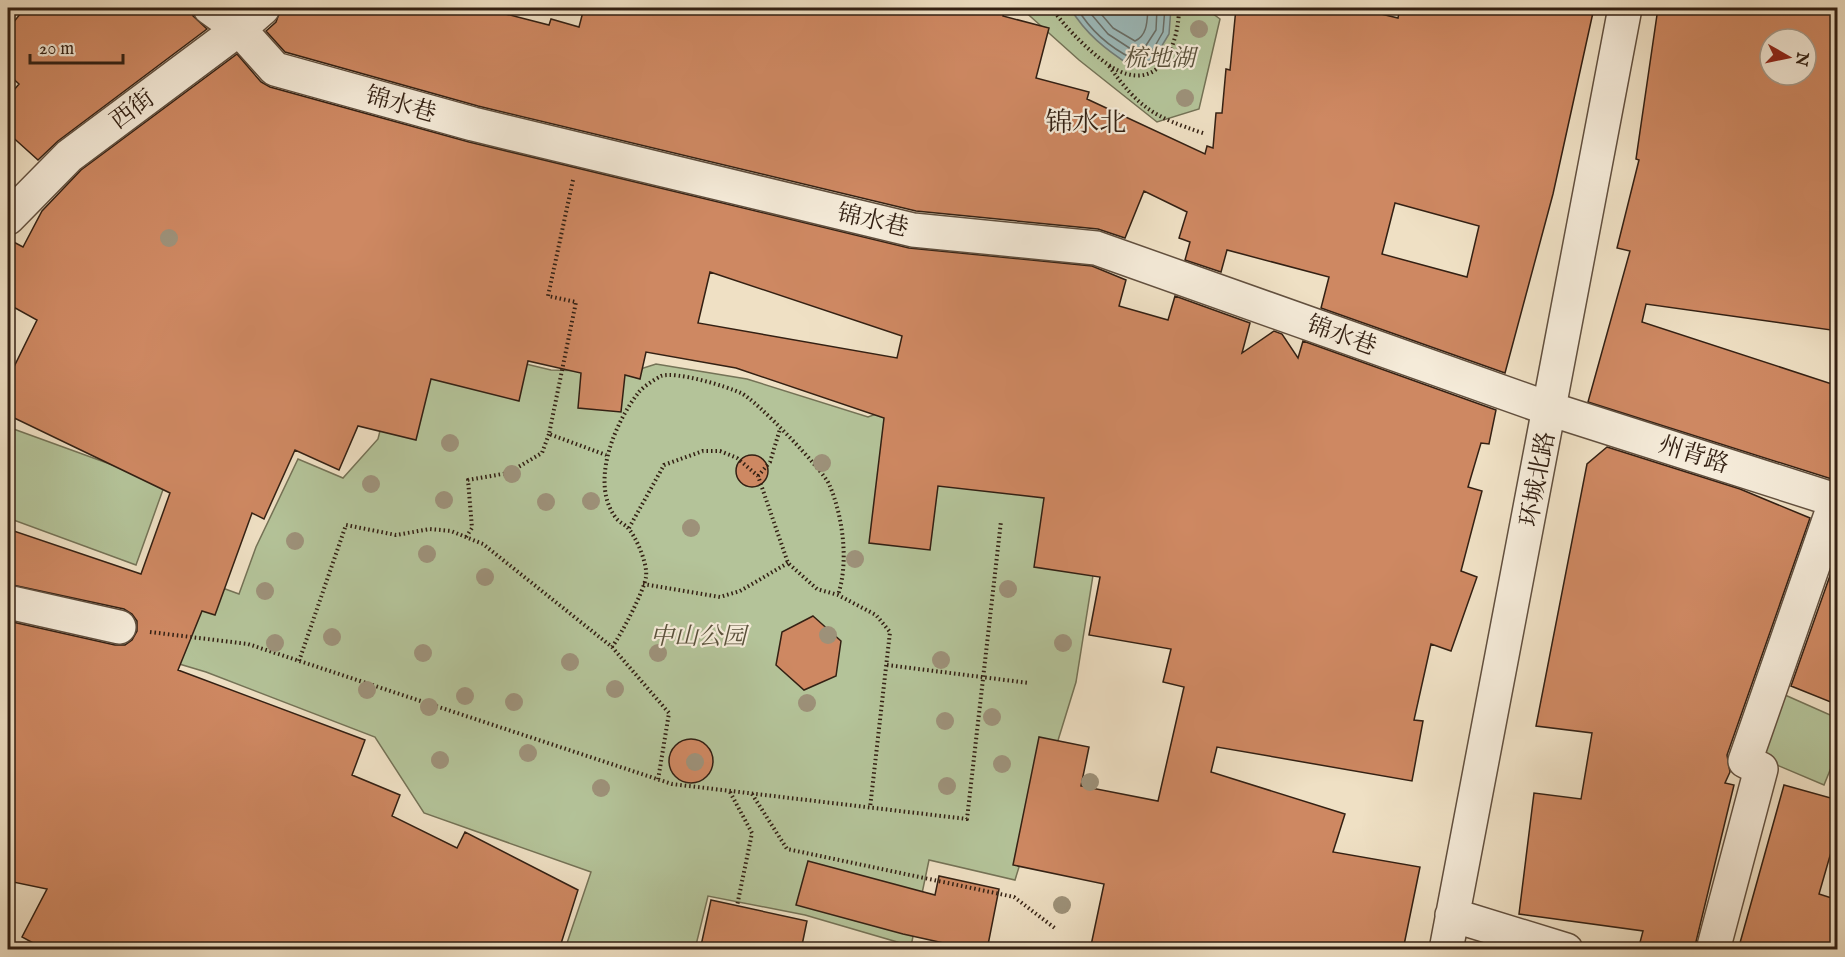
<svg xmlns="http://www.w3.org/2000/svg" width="1845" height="957" font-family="'IM FELL English','Noto Serif SC',serif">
<rect width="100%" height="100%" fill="#efe0c4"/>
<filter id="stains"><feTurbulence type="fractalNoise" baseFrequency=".00333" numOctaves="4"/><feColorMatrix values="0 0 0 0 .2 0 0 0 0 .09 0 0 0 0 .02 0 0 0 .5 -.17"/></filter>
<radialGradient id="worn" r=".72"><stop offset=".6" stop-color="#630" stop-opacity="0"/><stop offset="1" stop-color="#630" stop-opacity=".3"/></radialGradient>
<path fill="#b4c399" stroke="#747256" stroke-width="1.5" d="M1021 8H1205L1220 19 1199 109 1157 122 1079 60Z
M404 335 551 370 631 372 656 364 747 379 868 417 896 407 1112 456 1076 682 1015 880 929 860 911 946 805 915 708 896 695 949H565L591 872 424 813 375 737 206 672 119 646 148 561 239 594 256 547 298 459 343 478 378 439Z
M8 427 165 484 136 565 8 518Z
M1785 695 1837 718V753L1824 785 1758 757Z"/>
<path fill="#9cbbbc" stroke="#727d78" stroke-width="1.5" d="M1070 8H1171L1169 34 1154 59 1131 66C1105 49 1086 34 1070 8Z"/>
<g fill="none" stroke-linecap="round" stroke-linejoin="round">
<path stroke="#686e68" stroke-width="1.5" d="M1077 8C1090 30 1109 47 1133 59L1151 53 1163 32 1165 8
M1086 8 1108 34 1134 51 1145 47 1156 30 1157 8
M1096 8 1113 28 1135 41C1148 35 1147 20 1148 8"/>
</g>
<path fill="#ce8862" stroke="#332013" stroke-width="1.5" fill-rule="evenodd" d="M25 8H192L193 16 207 29 58 141 38 160 8 133V97L19 84 8 74V29Z
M281 8H482L549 25 551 19 579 27 584 8H1005L1003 16 1049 28 1036 78 1089 92 1087 99 1205 154 1207 146 1213 148 1216 113H1222L1226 69 1230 70 1236 8H1356L1398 18 1400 8H1594L1553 194 1505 373 1321 308 1329 277 1227 250 1221 272 1185 260 1190 242 1179 238 1187 212 1144 191 1125 238 1098 229 916 211 478 106 285 52 266 31 276 22ZM1395 203 1479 226 1467 277 1382 254Z
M1658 8H1838V331L1646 304 1642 322 1838 386V481L1588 402 1630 251 1617 248 1639 160 1636 159ZM1770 39H1806V75H1770Z
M237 54 261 82 270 87 469 142 909 248 1092 266 1126 280 1119 306 1168 320 1175 296 1250 323 1242 353 1274 331 1282 334 1298 358 1303 341 1496 410 1489 444 1481 443 1468 487 1482 491 1461 571 1477 577 1451 651 1431 644 1414 720 1423 721 1412 781 1217 747 1211 772 1345 814 1333 852 1420 867 1403 950H1090L1104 884 1013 865 1039 737 1089 747 1081 786 1158 801 1184 687 1163 682 1171 649 1089 635 1100 577 1034 567 1044 498 938 486 930 550 869 543 884 418 736 368 646 352 640 379 625 375 621 412 578 408 581 373 528 361 519 401 431 379 416 440 358 426 339 470 295 450 264 519 252 513 215 615 202 611 178 670 365 740 352 775 400 795 392 816 457 848 465 832 578 890 559 950H46L22 937 47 889 8 881V621L115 645H125L132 640 137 631V621L132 614 124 609 8 584V529L141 574 170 493 8 415V379L37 320 8 304V239L23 247 42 211 81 170ZM710 272 902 336 897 358 698 323Z
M1607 447 1740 489 1810 518 1727 755 1730 772 1725 783 1734 785 1694 950H1638L1643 931 1519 914 1534 793 1581 799 1592 733 1536 726 1587 464Z
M736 471a16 16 0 1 1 32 0a16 16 0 1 1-32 0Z
M1838 553V705L1791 686Z
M813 616 841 641 836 676 804 690 776 665 782 632Z
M669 761a22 22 0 1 1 44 0a22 22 0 1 1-44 0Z
M1784 785 1838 800V828L1819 894 1838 900V950H1738Z
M808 861 935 895 939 876 999 889 987 950H975L903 934 796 905Z
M711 900 807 921 801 950H700Z"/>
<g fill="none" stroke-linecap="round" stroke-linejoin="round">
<g stroke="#62503f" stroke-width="36">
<path id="minor" d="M210 8 239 29 275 69 473 124 913 230 1096 248 1550 409 1838 501
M8 218 69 156 239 29 263 8
M8 602 119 627
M1452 915 1566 950
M1446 950 1625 8
M1713 950 1761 769 1745 761 1836 500"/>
</g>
<path stroke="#332013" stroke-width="4" stroke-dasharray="1.5 3" stroke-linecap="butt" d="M1052 8C1064 27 1098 61 1119 71 1163 91 1179 40 1179 8
M1109 66C1139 108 1154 117 1203 133
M573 180 548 296 576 302 549 434 606 455
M758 476 770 462 780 429
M629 528 664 465 703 451H720L737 458 758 476 788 563 817 589 838 595 876 615 890 632 870 808
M466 537 472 528 468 480 508 473 542 453 549 434
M643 584 720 597 740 591 788 563
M150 632 248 644 672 784 967 819 1001 521
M612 647C621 635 644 591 646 577 648 564 636 536 627 527 624 524 619 522 616 518 589 483 615 422 639 392 643 387 655 379 661 376 676 371 726 386 741 393 756 400 822 469 829 484 843 516 849 562 838 595
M299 661 346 525 396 535 430 529 451 531 483 544 612 647 669 713 658 780
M887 665 1029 683
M730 792 752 833 737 906
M752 794 787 849 1014 897 1056 929"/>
<use href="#minor" stroke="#f5ebd9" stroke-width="33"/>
</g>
<g fill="#9d9179">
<circle cx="1199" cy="29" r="9"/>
<circle cx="1185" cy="98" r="9"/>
<circle cx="169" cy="238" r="9"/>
<circle cx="450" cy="443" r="9"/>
<circle cx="822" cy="463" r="9"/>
<circle cx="512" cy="474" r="9"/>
<circle cx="371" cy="484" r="9"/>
<circle cx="444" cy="500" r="9"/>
<circle cx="591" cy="501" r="9"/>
<circle cx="546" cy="502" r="9"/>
<circle cx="691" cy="528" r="9"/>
<circle cx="295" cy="541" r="9"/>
<circle cx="427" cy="554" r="9"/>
<circle cx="855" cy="559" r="9"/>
<circle cx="485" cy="577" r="9"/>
<circle cx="1008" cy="589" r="9"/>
<circle cx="265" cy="591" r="9"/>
<circle cx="828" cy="635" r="9"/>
<circle cx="332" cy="637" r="9"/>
<circle cx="275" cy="643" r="9"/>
<circle cx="1063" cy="643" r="9"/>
<circle cx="423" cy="653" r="9"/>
<circle cx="658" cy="653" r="9"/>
<circle cx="941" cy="660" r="9"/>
<circle cx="570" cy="662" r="9"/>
<circle cx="615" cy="689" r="9"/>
<circle cx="367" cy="690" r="9"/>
<circle cx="465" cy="696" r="9"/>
<circle cx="514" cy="702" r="9"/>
<circle cx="807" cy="703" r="9"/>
<circle cx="429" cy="707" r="9"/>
<circle cx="992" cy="717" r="9"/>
<circle cx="945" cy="721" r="9"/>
<circle cx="528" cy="753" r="9"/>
<circle cx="440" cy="760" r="9"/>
<circle cx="695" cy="762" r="9"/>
<circle cx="1002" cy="764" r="9"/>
<circle cx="1090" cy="782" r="9"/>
<circle cx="947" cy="786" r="9"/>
<circle cx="601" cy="788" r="9"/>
<circle cx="1062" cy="905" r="9"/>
</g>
<g text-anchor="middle" stroke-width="4.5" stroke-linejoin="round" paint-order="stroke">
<g font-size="24" font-style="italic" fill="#5a513b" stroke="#f5ebd9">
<text x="1159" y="66">梳地湖</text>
<text x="698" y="644">中山公园</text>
</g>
<g font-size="24" fill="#332013" stroke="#f5ebd9">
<text transform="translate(401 104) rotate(16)" y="8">锦水巷</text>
<text transform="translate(132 109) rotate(-37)" y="8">西街</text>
<text transform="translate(873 220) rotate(13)" y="8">锦水巷</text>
<text transform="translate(1342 335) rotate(20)" y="8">锦水巷</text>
<text transform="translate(1694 454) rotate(18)" y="8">州背路</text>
<text transform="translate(1537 479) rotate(-79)" y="8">环城北路</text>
</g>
<g font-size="27" fill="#332013" stroke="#f5ebd9">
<text x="1086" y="131">锦水北</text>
</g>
</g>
<rect width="1845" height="957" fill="none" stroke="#efe0c4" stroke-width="30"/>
<rect x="9" y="9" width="1827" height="939" fill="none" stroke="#332013" stroke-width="3"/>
<rect x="15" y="15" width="1815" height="927" fill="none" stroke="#332013" stroke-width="1.5"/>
<g transform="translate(1788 57) rotate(99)"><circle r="28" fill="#f5ebd9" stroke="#a79a8a" stroke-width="1.5"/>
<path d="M0-4.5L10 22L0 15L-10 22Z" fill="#8f2418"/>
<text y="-9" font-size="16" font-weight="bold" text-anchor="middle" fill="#332013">N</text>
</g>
<path d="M30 54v9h93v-9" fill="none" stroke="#332013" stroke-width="3"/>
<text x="39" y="54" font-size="18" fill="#332013" stroke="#f5ebd9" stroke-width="4.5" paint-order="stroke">20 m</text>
<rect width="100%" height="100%" filter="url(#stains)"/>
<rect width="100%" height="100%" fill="url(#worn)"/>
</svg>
